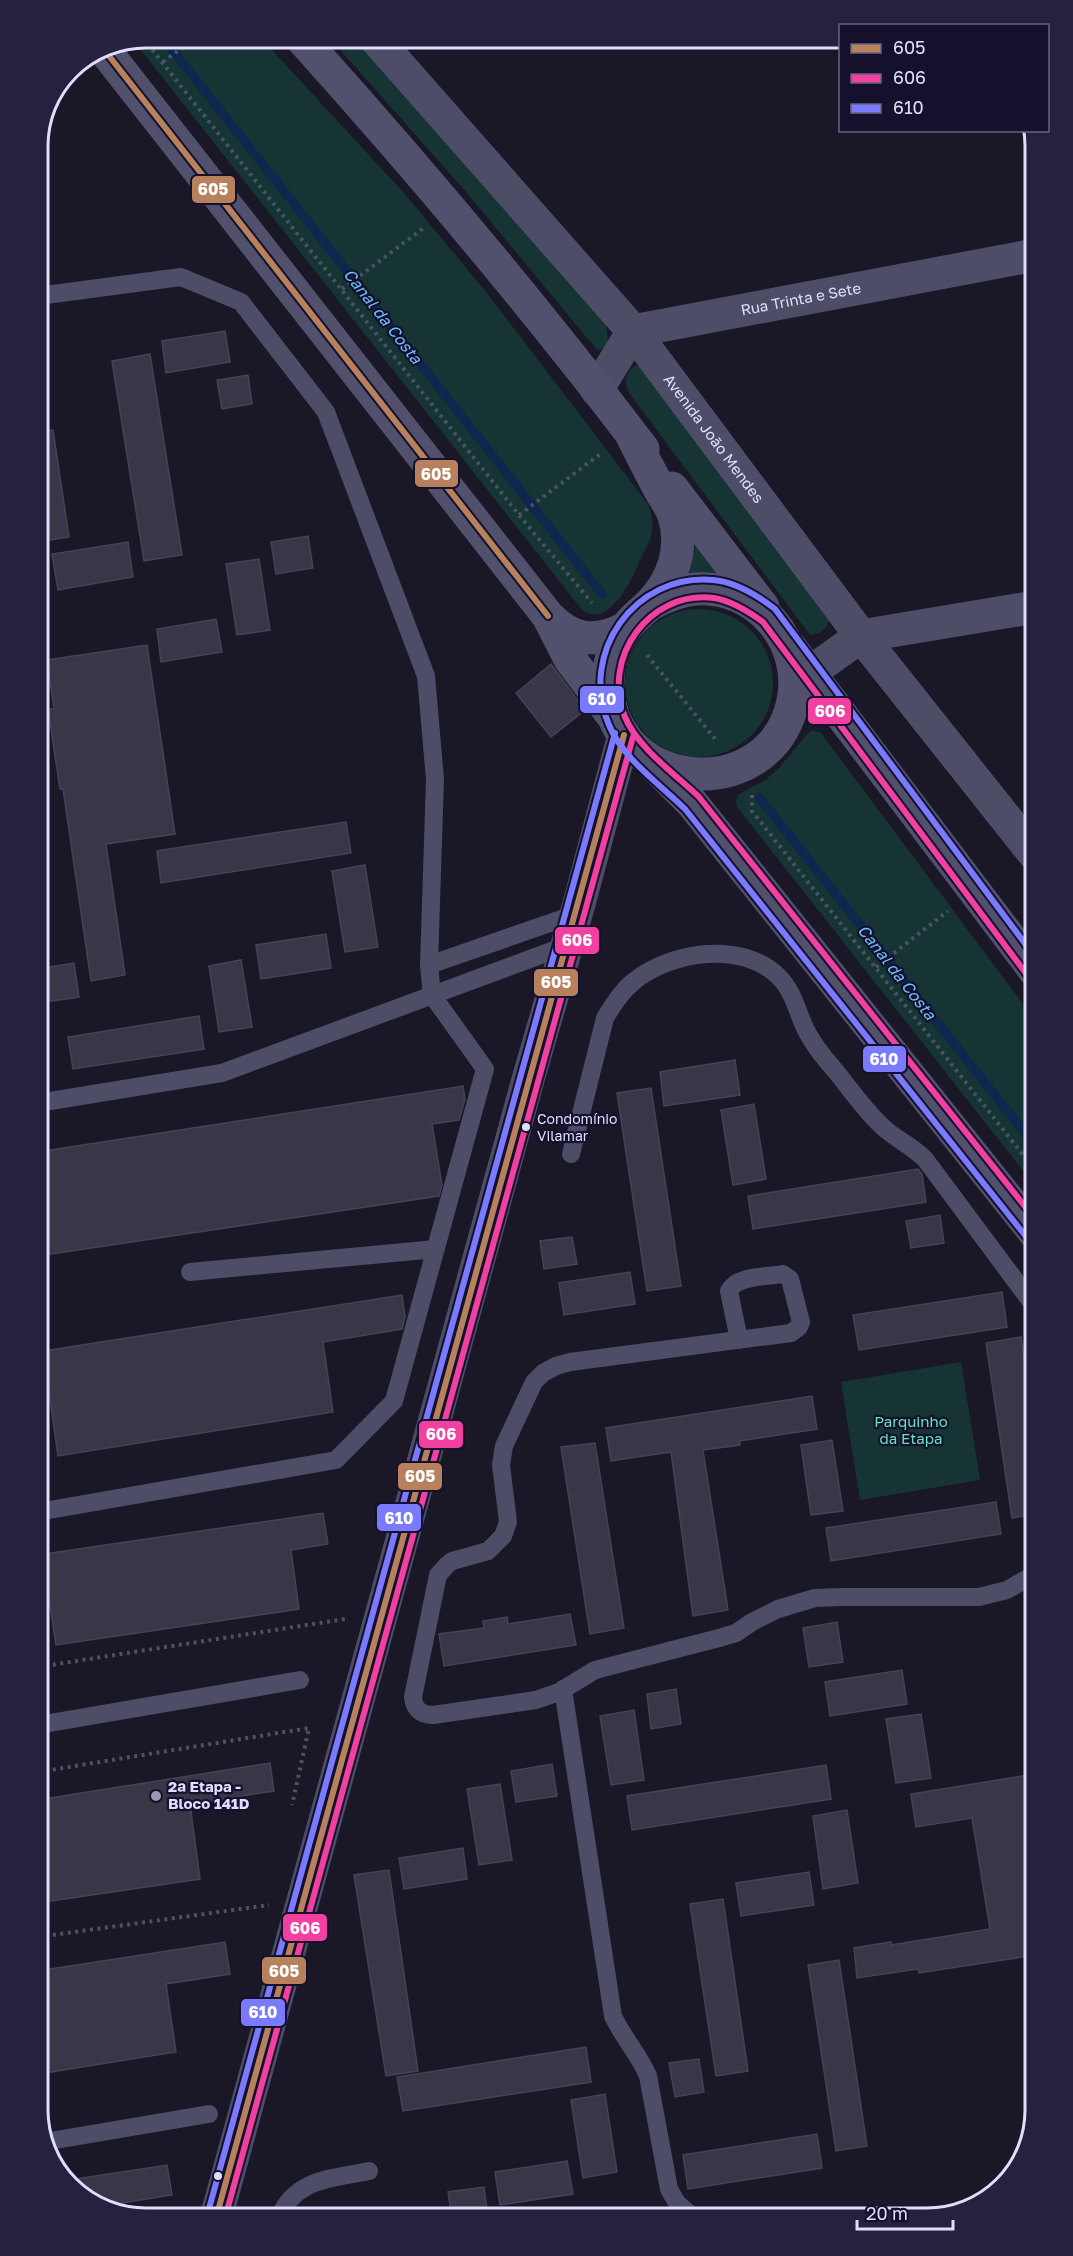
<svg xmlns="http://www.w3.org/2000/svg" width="1073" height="2256" font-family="'Golos Text',sans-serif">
<rect width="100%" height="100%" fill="#1a1727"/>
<path fill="#153433" d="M146 38H261L404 193 487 293 648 504C651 513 654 521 652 531 651 541 645 549 641 558 633 577 610 630 582 610L133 40Z
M343 38H360L606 325 608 337 606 348 597 350 467 193 342 52 340 46Z
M636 365 639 366 830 616C828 629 822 634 810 635L629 393C623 381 625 373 636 365Z
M697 538 725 575 712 572 684 574 691 562Z
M625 683a74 74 0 1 1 148 0a74 74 0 1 1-148 0Z
M813 730 821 733 1035 1020V1186L737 807 736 801 739 794 764 781 778 769 808 733Z
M961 1362 980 1480 860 1500 841 1382Z"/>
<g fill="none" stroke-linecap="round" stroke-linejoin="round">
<path stroke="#0d274e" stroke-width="9" d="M163 38 602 594
M759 797 1035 1146"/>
</g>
<path fill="#393648" stroke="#464259" stroke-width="1.5" d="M225 331 230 362 166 373 162 341Z
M150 354 182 555 144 561 112 361Z
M248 375 252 404 222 409 217 380Z
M53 430 69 537 38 542V431Z
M308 536 313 568 276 574 271 542Z
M128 542 133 577 58 590 52 554Z
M259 559 270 630 237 635 226 564Z
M216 619 222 652 161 662 157 629Z
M147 645 175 834 106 844 125 975 91 981 63 789H60L48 709H54L47 660Z
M551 664 585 710 551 737 516 693Z
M346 822 351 853 161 883 157 851Z
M365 865 378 947 345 952 332 871Z
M326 934 331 968 261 979 256 945Z
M241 960 252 1027 219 1032 209 966Z
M74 963 79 997 38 1003V969Z
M199 1016 204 1049 73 1069 68 1037Z
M735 1060 740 1095 664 1106 660 1072Z
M463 1086 465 1099 459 1120 432 1124 442 1185 439 1196 38 1256V1152Z
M651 1088 681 1286 647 1291 617 1093Z
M754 1104 766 1179 733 1185 721 1110Z
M918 1169 922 1174 926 1202 753 1229 748 1196Z
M940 1215 944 1243 911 1248 906 1221Z
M572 1237 577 1264 544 1269 540 1241Z
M630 1272 635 1304 564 1315 559 1283Z
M1002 1292 1007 1327 859 1350 853 1315Z
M402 1295 405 1317 402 1329 323 1342 333 1412 58 1456 48 1385 38 1387V1352Z
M1021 1337 1033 1419H1035V1514L1012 1518 986 1343Z
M812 1396 817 1429 739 1441 740 1445 703 1450 728 1610 693 1616 671 1452 611 1461 606 1428Z
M832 1440 843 1511 811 1515 801 1445Z
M595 1443 624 1628 590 1634 561 1447Z
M996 1502 1001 1534 831 1561 826 1528Z
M323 1513 328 1544 291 1550 299 1609 56 1645 47 1585 38 1587V1555Z
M570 1614 576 1645 444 1666 439 1634 484 1628 483 1621 507 1617 508 1624Z
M837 1622 843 1662 809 1667 803 1628Z
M902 1670 907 1704 830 1716 825 1682Z
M676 1689 681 1724 651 1729 647 1694Z
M634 1710 644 1780 611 1785 600 1716Z
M921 1714 931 1778 896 1783 886 1719Z
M270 1763 274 1791 190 1804 200 1879 38 1903V1800Z
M552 1764 557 1796 516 1802 511 1771Z
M826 1765 831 1799 632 1830 627 1796Z
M1035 1774V1955L919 1973 918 1969 857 1978 854 1948 891 1942V1945L990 1929 972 1818 916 1827 911 1794Z
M500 1784 512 1860 479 1865 467 1789Z
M847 1810 858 1883 823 1889 813 1816Z
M463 1848 467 1879 404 1889 399 1858Z
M389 1870 418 2071 386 2076 354 1875Z
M809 1872 814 1905 741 1916 736 1883Z
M723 1899 748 2071 716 2076 690 1904Z
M225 1942 230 1974 166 1984 176 2052 38 2074V1971Z
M839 1960 867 2146 836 2151 808 1965Z
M586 2047 591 2082 403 2111 397 2077Z
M699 2059 704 2092 675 2097 669 2063Z
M605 2094 617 2172 583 2178 571 2100Z
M817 2134 822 2168 688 2189 683 2155Z
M567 2161 573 2194 500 2205 495 2172Z
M167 2165 172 2195 104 2206 85 2200 69 2180Z
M484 2187 488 2218H452L448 2192Z"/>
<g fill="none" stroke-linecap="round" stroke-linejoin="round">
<path stroke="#465463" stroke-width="4" stroke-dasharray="3 4.5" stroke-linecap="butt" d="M143 38 519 515 592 603
M163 62 195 38
M342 289 425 227
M519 515 603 452
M647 655 716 740
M752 795V811L1035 1170
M876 967 948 911
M38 1667 345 1619
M38 1772 309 1728 292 1805
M38 1937 269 1905"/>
<path stroke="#4d4d68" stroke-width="18" d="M429 965 576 914
M38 1103 222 1073 565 946
M571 1154 605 1018C613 1005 621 992 633 982 671 951 742 940 779 977 794 992 797 1012 806 1030 814 1046 826 1060 838 1074 853 1093 867 1113 885 1129 898 1140 913 1147 925 1159L1035 1307
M190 1272 436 1249
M739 1340 729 1291C737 1275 767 1277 783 1274L790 1279 801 1322 799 1327 791 1333 570 1362 556 1366 543 1373 534 1382 504 1446 501 1465 508 1522 503 1536 488 1551 452 1561 447 1565 438 1575 413 1697C414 1709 421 1715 433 1715L536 1700 559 1692 595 1670 719 1638 736 1633 752 1622 778 1609 815 1598 841 1597H979L1007 1590 1035 1574
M38 1512 336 1460 394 1401 485 1069 432 995 429 965 435 779 426 676 326 412 241 302 181 277 38 296
M563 1689 613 2016C623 2038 639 2054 648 2076L669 2189 677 2203 694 2218
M38 1725 300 1680
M44 2142 209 2114
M279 2218C295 2178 332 2179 369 2171"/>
<g stroke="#4d4d68" stroke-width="33">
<path id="s1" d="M375 38 633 331 861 636 1035 855"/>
<path id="s2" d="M597 390 633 331 1035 255"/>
<path d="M811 672 861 636 1035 607"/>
<path d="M216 2218 529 1076 579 904 624 735"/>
</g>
<path stroke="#51516d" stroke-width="33" d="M301 38C420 170 535 307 643 449
M102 47 548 616C572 641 595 644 626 628
M630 432C640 451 649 470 659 488 664 498 671 506 674 516 684 548 673 580 651 603 642 612 632 619 625 629 613 646 607 668 608 689 615 795 772 805 793 701 805 642 757 585 696 589 679 590 664 597 649 605
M672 488 763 607
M549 618 570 659 612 715
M790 647 1035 971
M654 765 692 803 1035 1233"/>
<g stroke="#15112d" stroke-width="10">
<path id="bus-1" d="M102 47 548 616
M216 2218 624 735"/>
</g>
<g stroke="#15112d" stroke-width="10">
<path id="bus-2" d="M1028 976 763 622C748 611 732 601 714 598 649 590 601 658 625 717 637 747 676 775 699 797L1035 1219
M225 2218 633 737"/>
</g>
<g stroke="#15112d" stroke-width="10">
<path id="bus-3" d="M1028 1239 685 809C660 784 623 759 609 725 578 653 635 573 713 580 736 582 757 595 775 609L1035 957
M207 2216 615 733"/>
</g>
<use href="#bus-1" stroke="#b6815c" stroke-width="6"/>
<use href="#bus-2" stroke="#f240a1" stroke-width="6"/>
<use href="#bus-3" stroke="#7a7aff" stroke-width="6"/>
</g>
<g fill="#e0deff" stroke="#15112d" stroke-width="2">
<circle cx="526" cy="1127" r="5"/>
<circle cx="218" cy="2176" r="5"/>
</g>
<circle fill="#9b98b3" stroke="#15112d" stroke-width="2" cx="156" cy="1796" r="6"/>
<g text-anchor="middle" stroke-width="4.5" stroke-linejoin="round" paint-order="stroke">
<g font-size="14" fill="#e0deff" stroke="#15112d" text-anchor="start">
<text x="537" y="1124">Condomínio<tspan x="537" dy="17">Vilamar</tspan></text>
</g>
<g font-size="15" fill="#e0deff" stroke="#15112d">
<text dy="5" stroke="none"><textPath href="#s2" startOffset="240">Rua Trinta e Sete</textPath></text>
<text dy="5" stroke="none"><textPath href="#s1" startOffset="525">Avenida João Mendes</textPath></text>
</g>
<g font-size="15" fill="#65e4bf" stroke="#15112d">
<text x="911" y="1427">Parquinho<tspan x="911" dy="17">da Etapa</tspan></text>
</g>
<g font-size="15" font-weight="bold" fill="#e0deff" stroke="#15112d" text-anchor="start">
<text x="168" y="1792">2ª Etapa -<tspan x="168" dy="17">Bloco 141D</tspan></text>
</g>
<g font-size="16" font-style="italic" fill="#6cc1ff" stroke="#15112d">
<text transform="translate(383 316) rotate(52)" y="6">Canal da Costa</text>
<text transform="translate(897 972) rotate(52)" y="6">Canal da Costa</text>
</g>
</g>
<path d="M0 0H1073V2256H0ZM146 48H927A98 98 0 0 1 1025 146V2110A98 98 0 0 1 927 2208H146A98 98 0 0 1 48 2110V146A98 98 0 0 1 146 48Z" fill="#25213e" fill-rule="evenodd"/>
<path fill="none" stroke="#e0deff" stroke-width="3" d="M146 48H927A98 98 0 0 1 1025 146V2110A98 98 0 0 1 927 2208H146A98 98 0 0 1 48 2110V146A98 98 0 0 1 146 48Z"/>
<g stroke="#15112d" stroke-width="2">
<rect x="191" y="175" width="45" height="29" rx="6" fill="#b6815c"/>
<rect x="414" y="459" width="45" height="29" rx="6" fill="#b6815c"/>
<rect x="579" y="685" width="46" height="29" rx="6" fill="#7a7aff"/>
<rect x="807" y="697" width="45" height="28" rx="6" fill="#f240a1"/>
<rect x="554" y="926" width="46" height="29" rx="6" fill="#f240a1"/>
<rect x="533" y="968" width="46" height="29" rx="6" fill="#b6815c"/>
<rect x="862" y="1045" width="45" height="28" rx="6" fill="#7a7aff"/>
<rect x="418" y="1420" width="46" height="29" rx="6" fill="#f240a1"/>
<rect x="397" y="1462" width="46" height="29" rx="6" fill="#b6815c"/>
<rect x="376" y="1503" width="46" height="29" rx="6" fill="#7a7aff"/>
<rect x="282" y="1913" width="46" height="29" rx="6" fill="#f240a1"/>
<rect x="261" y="1956" width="46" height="29" rx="6" fill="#b6815c"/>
<rect x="240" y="1998" width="46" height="29" rx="6" fill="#7a7aff"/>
</g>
<g font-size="16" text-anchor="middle" font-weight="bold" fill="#fff">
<text x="213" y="195">605</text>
<text x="436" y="480">605</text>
<text x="602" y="705">610</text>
<text x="830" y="717">606</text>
<text x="577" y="946">606</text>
<text x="556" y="988">605</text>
<text x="884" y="1065">610</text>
<text x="441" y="1440">606</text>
<text x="420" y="1482">605</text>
<text x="399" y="1524">610</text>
<text x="305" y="1934">606</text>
<text x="284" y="1977">605</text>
<text x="263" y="2018">610</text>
</g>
<rect x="839" y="24" width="210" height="108" fill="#15112d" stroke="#666381" stroke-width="1.5"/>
<rect x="851" y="44" width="30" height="9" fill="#b6815c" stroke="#666381" stroke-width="1.5"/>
<text x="893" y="54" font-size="18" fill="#e0deff">605</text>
<rect x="851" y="74" width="30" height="9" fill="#f240a1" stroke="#666381" stroke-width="1.5"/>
<text x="893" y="84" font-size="18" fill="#e0deff">606</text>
<rect x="851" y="104" width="30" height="9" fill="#7a7aff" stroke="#666381" stroke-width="1.5"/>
<text x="893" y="114" font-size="18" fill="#e0deff">610</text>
<path d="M857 2220v9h96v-9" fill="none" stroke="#e0deff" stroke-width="3"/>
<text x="866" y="2220" font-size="18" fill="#e0deff" stroke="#15112d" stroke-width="4.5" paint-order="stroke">20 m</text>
</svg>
